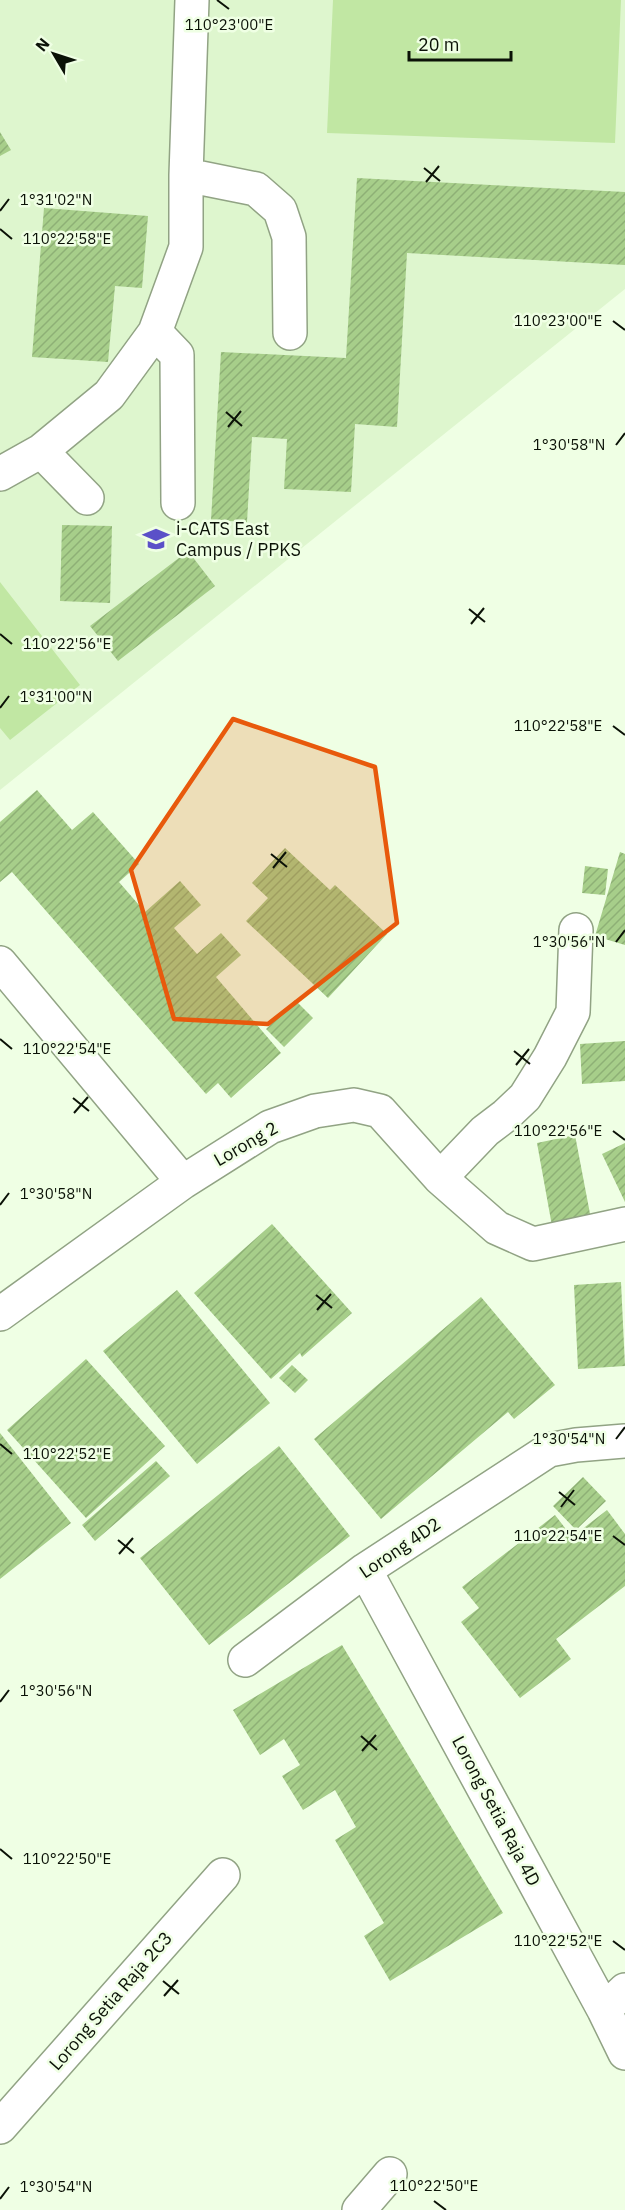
<svg xmlns="http://www.w3.org/2000/svg" width="625" height="2210" font-family="'IBM Plex Sans',sans-serif">
<defs>
<pattern id="building-hatch" width="6" height="6" patternUnits="userSpaceOnUse" patternTransform="scale(1.5)"><rect width="6" height="6" fill="#a7ce8a"/><path d="M-1 1l2-2M0 6l6-6M5 7l2-2" fill="none" stroke="#8eb076"/></pattern>
</defs>
<rect width="100%" height="100%" fill="#efffe4"/>
<path fill="#def6ce" d="M0 0H625V289L0 790Z"/>
<path fill="#c1e7a3" d="M333 0H621L615 143 327 133Z
M0 582 80 685 10 740 0 728Z"/>
<path fill="url(#building-hatch)" d="M0 132 11 150 0 156Z
M357 178 625 192V265L407 253 397 427 355 424 351 492 284 489 287 439 252 437 247 522 211 520 221 352 346 358Z
M44 208 148 216 142 288 115 286 108 362 32 357Z
M62 525 112 526 110 603 60 601Z
M188 551 215 586 118 661 90 626Z
M37 790 72 830 93 812 139 864 119 882 145 912 180 881 201 905 174 928 197 954 221 933 241 955 216 977 281 1053 231 1098 218 1083 206 1094 12 872 0 882V822Z
M285 848 330 890 335 885 387 934 328 998 246 921 268 898 252 883Z
M620 852 625 854V945L595 936Z
M585 866 608 869 605 895 582 893Z
M295 1000 313 1018 284 1047 266 1029Z
M625 1041V1081L582 1084 580 1044Z
M575 1135 591 1219 552 1226 537 1143Z
M625 1143V1202L602 1154Z
M272 1224 352 1313 302 1357 300 1353 271 1379 194 1293Z
M621 1282 625 1366 578 1369 574 1285Z
M177 1290 270 1403 197 1464 103 1351Z
M481 1297 555 1385 514 1419 508 1412 381 1519 314 1439Z
M86 1359 165 1446 86 1518 7 1430Z
M292 1365 308 1380 295 1393 279 1378Z
M0 1433 71 1523 0 1579Z
M279 1446 350 1536 209 1645 140 1558Z
M156 1461 170 1476 95 1541 82 1525Z
M583 1477 606 1501 576 1530 553 1506Z
M607 1510 625 1534V1586L556 1639 571 1659 520 1698 461 1622 479 1608 462 1587 555 1515 572 1537Z
M342 1645 503 1913 390 1981 364 1936 384 1923 335 1840 356 1827 335 1790 303 1810 282 1776 300 1765 284 1739 260 1755 233 1710Z"/>
<g fill="none" stroke-linecap="round" stroke-linejoin="round">
<g stroke="#91a384" stroke-width="36">
<path id="minor" d="M186 175 256 189 280 210 289 237 290 333
M155 332 177 355 178 503
M41 451 87 498
M0 474 41 451 109 395 155 332 186 247V175L192 0
M0 963 183 1182
M440 1178 485 1131 506 1115 525 1097 550 1057 573 1012 576 930
M0 1314 183 1182 270 1127 315 1111 354 1105 380 1111 440 1178 497 1228 533 1244 625 1224
M365 1570 604 2010 625 2053
M245 1660 365 1570 549 1450 576 1445 625 1441
M604 2010 625 1990
M0 2127 223 1875
M359 2210 390 2174"/>
</g>
<use href="#minor" stroke="#fff" stroke-width="33"/>
</g>
<path fill="#e8590c" fill-opacity="0.2" stroke="#e8590c" stroke-width="4.5" stroke-linejoin="round" d="M233 719 375 767 397 923 268 1024 174 1019 131 870Z"/>
<path fill="none" stroke="#0b1207" stroke-width="2" d="M217 0 229 9M424 168 440 181M426 182 439 166M0 211 9 199M0 229 12 239M613 321 625 330M226 412 242 426M228 427 241 411M616 445 625 433M469 609 485 622M471 624 484 608M0 634 12 644M0 708 9 696M613 726 625 735M271 854 287 867M273 868 286 852M616 942 625 930M0 1039 12 1049M514 1051 530 1064M516 1065 529 1049M73 1098 89 1111M74 1113 88 1097M613 1131 625 1140M0 1205 9 1193M316 1295 332 1308M317 1310 331 1294M616 1439 625 1427M0 1444 12 1454M559 1492 575 1505M561 1507 574 1490M613 1536 625 1545M118 1540 134 1553M119 1554 133 1538M0 1702 9 1690M361 1736 377 1750M362 1751 376 1735M0 1849 12 1859M613 1941 625 1950M163 1981 179 1994M164 1996 178 1980M0 2199 9 2187M434 2201 446 2210"/>
<defs>
<g id="university-bare" transform="scale(2.07)"><path d="M0-5L7-2L0 1L-7-2ZM-4 1L0 2.5L4 1V4Q0 6-4 4Z" fill="#5b50c8" stroke="#efffe4" stroke-width="2.5" paint-order="stroke"/></g>
</defs>
<g fill-rule="evenodd">
<use href="#university-bare" x="156" y="539"/>
</g>
<g text-anchor="middle" stroke-width="5" stroke-linejoin="round" paint-order="stroke">
<g font-size="18" fill="#0b1207" stroke="#efffe4" text-anchor="start">
<text x="176" y="535">i-CATS East<tspan x="176" dy="21">Campus / PPKS</tspan></text>
</g>
<g font-size="18" fill="#0b1207" stroke="#efffe4">
<text transform="translate(246 1144) rotate(-30)" y="6">Lorong 2</text>
<text transform="translate(400 1548) rotate(-34)" y="6">Lorong 4D2</text>
<text transform="translate(496 1811) rotate(62)" y="6">Lorong Setia Raja 4D</text>
<text transform="translate(111 2001) rotate(-49)" y="6">Lorong Setia Raja 2C3</text>
</g>
</g>
<g font-size="15" text-anchor="middle" fill="#0b1207" stroke="#efffe4" stroke-width="5" stroke-linejoin="round" paint-order="stroke">
<text x="229" y="30">110°23'00"E</text>
<text x="56" y="205">1°31'02"N</text>
<text x="67" y="244">110°22'58"E</text>
<text x="558" y="326">110°23'00"E</text>
<text x="569" y="450">1°30'58"N</text>
<text x="67" y="649">110°22'56"E</text>
<text x="56" y="702">1°31'00"N</text>
<text x="558" y="731">110°22'58"E</text>
<text x="569" y="947">1°30'56"N</text>
<text x="67" y="1054">110°22'54"E</text>
<text x="558" y="1136">110°22'56"E</text>
<text x="56" y="1199">1°30'58"N</text>
<text x="569" y="1444">1°30'54"N</text>
<text x="67" y="1459">110°22'52"E</text>
<text x="558" y="1541">110°22'54"E</text>
<text x="56" y="1696">1°30'56"N</text>
<text x="67" y="1864">110°22'50"E</text>
<text x="558" y="1946">110°22'52"E</text>
<text x="434" y="2191">110°22'50"E</text>
<text x="56" y="2192">1°30'54"N</text>
</g>
<g transform="translate(54 54) rotate(309)" stroke="#efffe4" stroke-width="4.5" paint-order="stroke">
<path d="M0-4.5L10 22L0 15L-10 22Z" fill="#0b1207"/>
<text y="-9" font-size="16" font-weight="bold" text-anchor="middle" fill="#0b1207">N</text>
</g>
<path d="M409 51v9h102v-9" fill="none" stroke="#0b1207" stroke-width="3"/>
<text x="418" y="51" font-size="18" fill="#0b1207" stroke="#efffe4" stroke-width="4.5" paint-order="stroke">20 m</text>
</svg>
